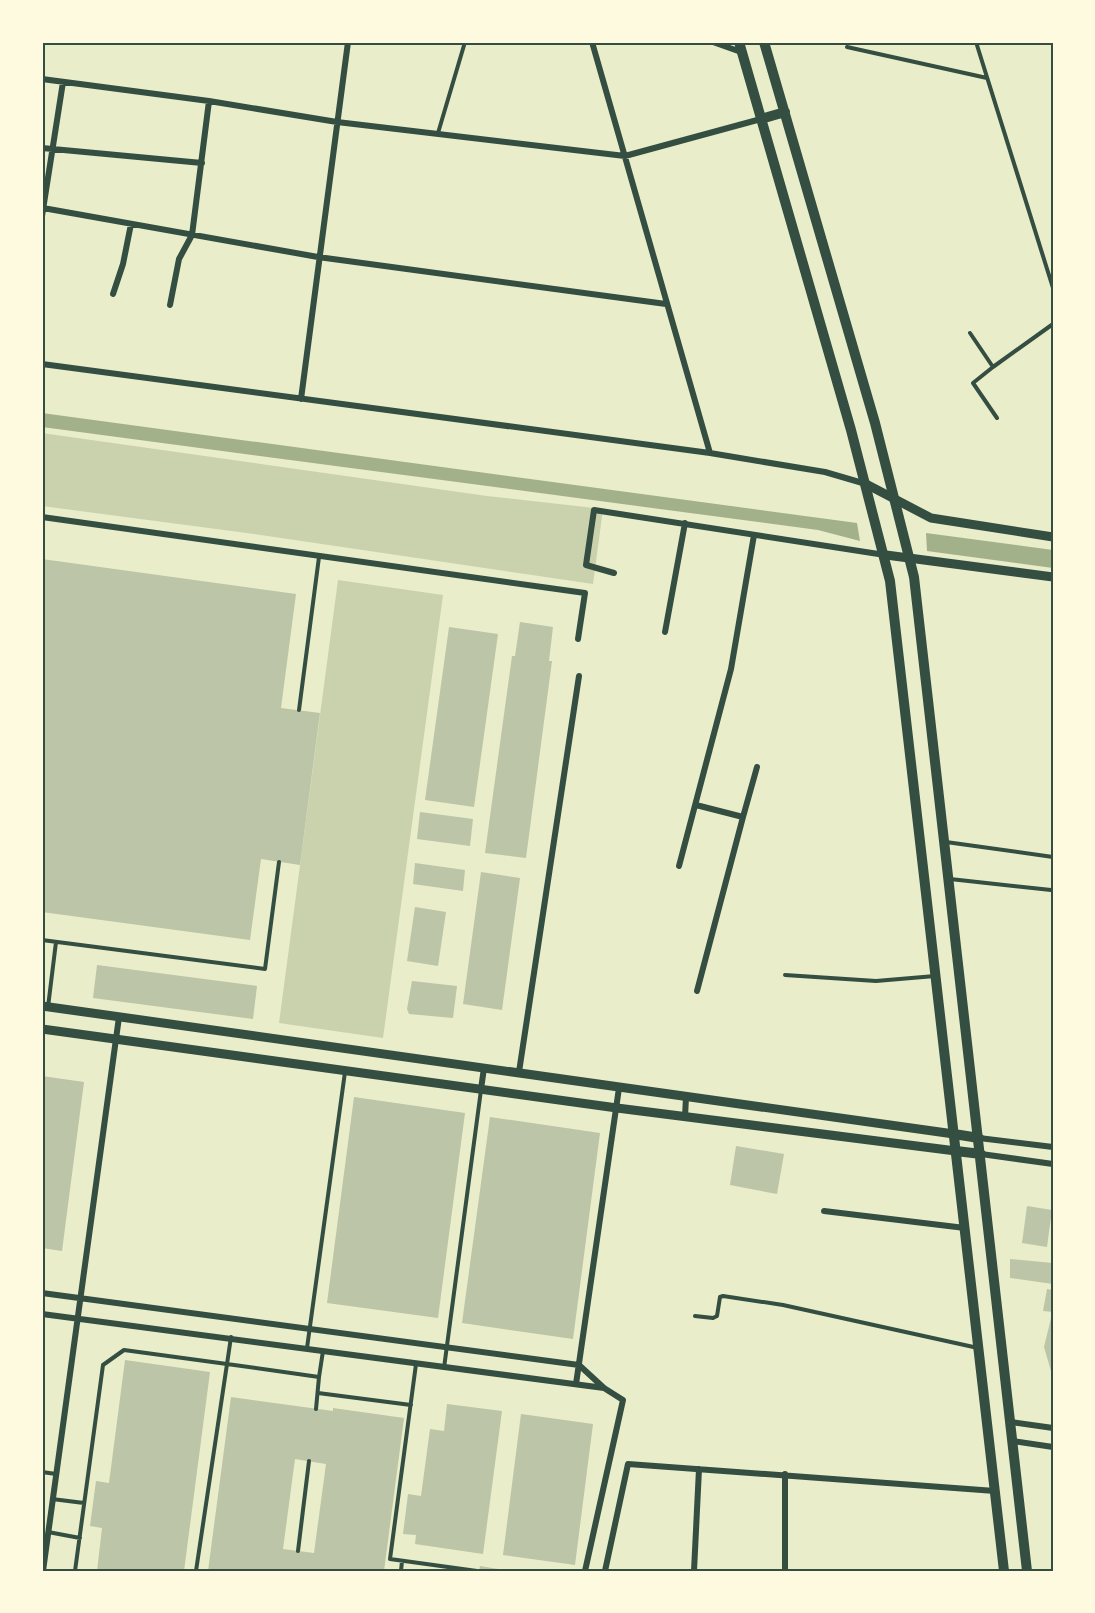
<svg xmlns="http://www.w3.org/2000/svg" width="1095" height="1613" font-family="Quicksand,sans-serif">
<rect width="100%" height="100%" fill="#e9edc9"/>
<path fill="#cad2ad" d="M42 433 487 496 603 509 593 584 254 534 42 506Z
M338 580 443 595 383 1038 279 1023Z"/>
<path fill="#a3b18a" d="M42 413 857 523 860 541 818 530 42 427Z
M926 533 1053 550V568L927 551Z"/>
<path fill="#bcc5a7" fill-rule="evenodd" d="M42 559 296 594 281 708 320 713 300 865 261 859 250 940 42 912Z
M520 622 553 627 549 661H552L526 858 485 853 512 656H515Z
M449 627 498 634 474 807 425 800Z
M420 812 473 819 470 846 417 839Z
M415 863 465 870 463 891 413 884Z
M481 872 520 878 502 1010 463 1004Z
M415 907 446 912 438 966 407 961Z
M97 965 257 986 253 1019 93 998Z
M412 981 457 986 453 1018 409 1014 407 1009Z
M42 1076 84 1082 62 1251 42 1248Z
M354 1097 465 1113 438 1318 327 1303Z
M490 1117 600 1133 573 1339 462 1323Z
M736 1146 784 1154 777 1194 730 1185Z
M1027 1206 1052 1210 1047 1247 1022 1243Z
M1010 1259 1053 1263V1284L1010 1278Z
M1047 1289 1053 1290V1312L1043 1311Z
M1052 1314H1053V1378L1044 1347Z
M125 1360 210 1372 184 1571H97L102 1528 90 1526 96 1481 109 1483Z
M231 1397 333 1411V1408L404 1418 384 1571H208ZM295 1459 326 1464 314 1553 283 1549Z
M447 1404 502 1411 483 1554 415 1544 416 1535 403 1534 408 1494 421 1496 430 1429 444 1431Z
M521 1414 593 1424 575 1565 503 1555Z
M480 1566 504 1570V1571H479Z"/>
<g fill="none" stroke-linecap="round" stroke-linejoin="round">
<path stroke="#344e41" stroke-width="4" d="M976 42 1053 288
M847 47 987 78
M438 133 465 42
M970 333 993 367 1053 324
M993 367 973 383 997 418
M299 710 319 557
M946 842 1053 857
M950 879 1051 890
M42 940 265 969 279 862
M785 975 876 981 935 976
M48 1007 56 942
M695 1316 713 1318 717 1316 720 1297 723 1296 783 1305 978 1348
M307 1348 345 1072
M416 1364 390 1559 477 1571
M444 1368 481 1090
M319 1377 323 1351
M318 1393 411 1405
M42 1472 56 1474
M52 1499 84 1503
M48 1532 80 1538
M298 1551 309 1461
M75 1571 103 1365 124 1350 227 1364 231 1337
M196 1571 227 1364 319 1377 316 1409
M401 1571 402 1561"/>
<path stroke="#344e41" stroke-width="6" d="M592 42 710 453
M713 42 741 52
M42 79 209 101 337 122 625 156 761 119
M42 148 202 163
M43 208 318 257 666 304
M42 216 63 82
M113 294 123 264 131 224
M170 305 179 259 192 235 209 101
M42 364 710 453 825 472 866 484
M301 399 348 42
M42 517 585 593 578 639
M614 573 586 565 594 510 885 555
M665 632 685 523
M696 805 743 817 757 767
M679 866 731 669 754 535
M697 991 743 817
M519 1072 579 676
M481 1089 484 1068
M685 1117 686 1097
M979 1138 1053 1147
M981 1154 1053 1164
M824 1211 965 1228
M42 1293 579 1365
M42 1314 604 1388
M579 1365 604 1388 623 1400 585 1571
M576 1384 619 1088
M1011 1422 1053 1428
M1013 1441 1053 1447
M43 1571 119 1017
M605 1571 628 1464 995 1491
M694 1571 699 1469
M785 1571V1474"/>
<path stroke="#344e41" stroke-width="9" d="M866 484 931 518 1053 537
M886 555 1053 577
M42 1006 954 1134
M42 1029 617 1108 956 1151"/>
<path stroke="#344e41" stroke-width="10" d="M739 42 851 430 890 581 1004 1571
M764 42 875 423 914 577 1027 1571
M761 119 785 112
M954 1134 979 1138
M956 1151 981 1154"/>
</g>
<rect width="1095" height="1613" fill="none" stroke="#fefae0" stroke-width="87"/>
<rect x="44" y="44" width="1008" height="1526" fill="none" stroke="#344e41" stroke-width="2"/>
</svg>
